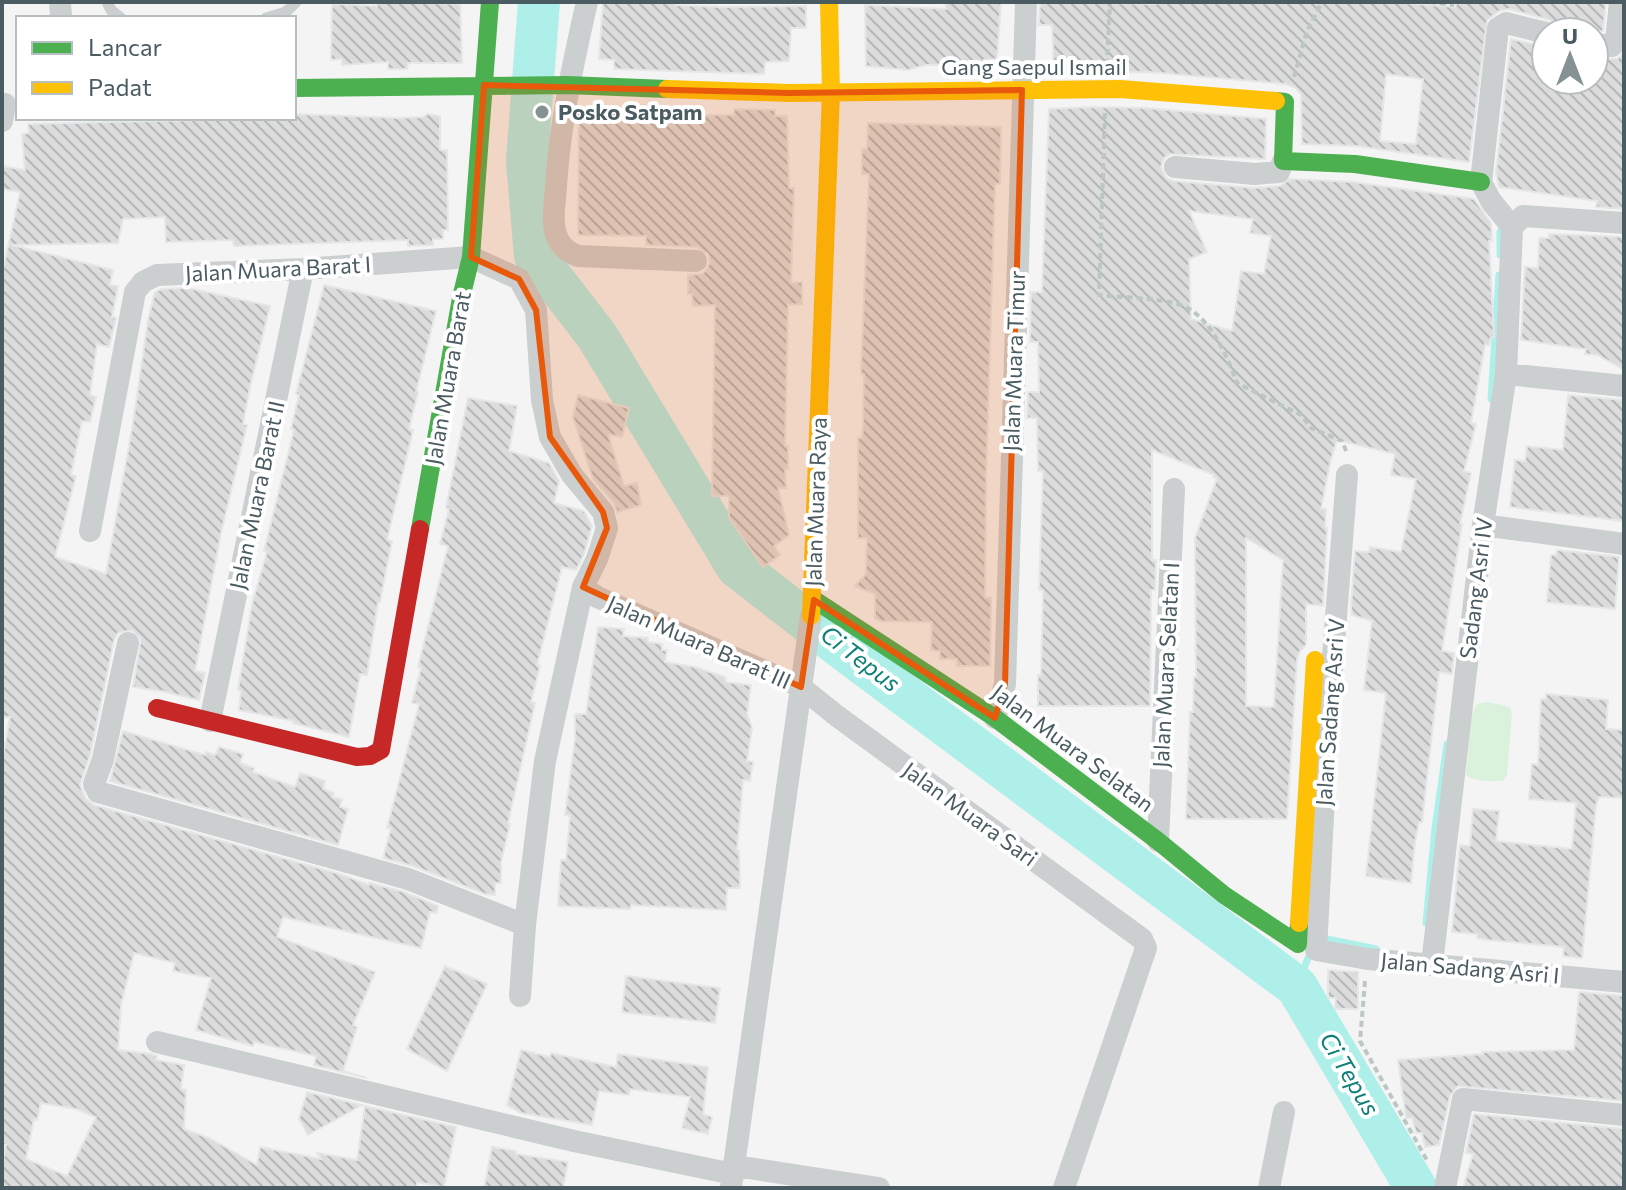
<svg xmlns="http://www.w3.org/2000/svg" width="1626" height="1190" font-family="Commissioner,sans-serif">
<defs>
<pattern id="building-back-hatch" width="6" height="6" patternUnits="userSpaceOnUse" patternTransform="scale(2)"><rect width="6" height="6" fill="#dcdcdd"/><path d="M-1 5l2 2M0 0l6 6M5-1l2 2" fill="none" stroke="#b4b6b7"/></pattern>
</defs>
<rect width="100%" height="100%" fill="#f4f4f4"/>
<path fill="#daf2dc" d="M1488 702 1510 707 1512 714 1507 775 1504 780C1492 782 1476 782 1466 775L1472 714 1477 704Z"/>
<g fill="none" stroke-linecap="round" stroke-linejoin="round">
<path stroke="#afefea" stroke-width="7" d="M1500 255V232L1504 224
M1491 399 1499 275
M1426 923 1435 828 1447 744
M1322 938 1376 949
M1297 987 1308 958"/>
<path stroke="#afefea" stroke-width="42" d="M539 2 527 161 535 256 597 336 737 567 848 653 1297 987 1416 1188"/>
</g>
<path fill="url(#building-back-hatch)" stroke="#e5e6e7" stroke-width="2" fill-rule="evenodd" d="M400 2 460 4 462 63H408L407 69H388V62L342 65V59L331 60 332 4 377 6V3Z
M603 2H675V5L722 7 806 6V28H791L789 61 765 62 764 74 614 69V60L599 59Z
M946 2H1001L997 59 984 60V65H926L908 70 866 66 865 5 946 9Z
M1040 2 1156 4V2H1390L1455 7 1457 2H1606L1603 31 1560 32 1556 24 1550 20 1509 9 1499 11 1487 20 1469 162 1357 146 1302 144 1301 94 1296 88 1286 84 1149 72 1054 73 1052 25H1039ZM1386 74 1423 79 1416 144 1380 141Z
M1511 39 1546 47V80H1594V58L1617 59 1624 53V209L1596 207 1597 201 1499 187 1496 173Z
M633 105 692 108V115H734V109L775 110V116H787L789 188H794L791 283 802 282V304L788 305 785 446H788V469H785L786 488H778L789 535 774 546 780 555 763 567 729 518V496H712L715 305 693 306 692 294H688V275L702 274 707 269 710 262 708 254 697 247 646 245V236L578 235 579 112 633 113Z
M1093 107 1146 108 1266 119 1265 159 1170 154 1164 158 1161 167 1166 178 1173 181 1254 188 1280 186 1290 179 1353 182 1474 199 1491 223 1492 241H1489L1494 337H1491L1489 345 1485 344 1471 423 1476 424 1464 471 1471 473 1460 524H1462L1442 651 1454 653 1452 674 1439 672 1422 822H1419L1415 842 1411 883 1366 876 1386 693 1364 690 1372 621 1352 615 1351 607 1355 551 1369 552 1370 547 1401 552 1416 479 1391 475 1395 454 1337 440 1330 463 1321 509H1326L1325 527 1327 528 1323 606 1306 604V645L1300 651 1297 659 1287 819H1186L1190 712H1193L1194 677H1196L1195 538 1217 478 1213 477 1214 475 1152 450V560H1156L1155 590H1151L1150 706H1038V675H1041L1043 590H1039L1043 471H1038L1037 418H1027L1028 392H1039L1038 342H1030L1031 292H1042L1049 109ZM1189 211 1253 219 1250 233 1271 236 1264 274 1241 271 1232 331 1191 319 1189 259 1207 252ZM1246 538 1283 560 1274 707 1246 706Z
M295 114 398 118 423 117 428 114 440 116V150H447L448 230H443V239H433V245L408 246V240L234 246 233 240 166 242 165 217 123 219 118 243 12 245 113 270 110 285 118 286 112 317 116 318 109 347 97 344 90 395 96 397 90 422 82 421 71 475 76 476 55 557 106 574 133 423 148 320 155 292 161 289 188 288 270 306 250 387 243 424 247 425 221 533 195 671 205 673 199 700 161 691 133 687 141 639 132 630 118 633 114 640 90 755 80 785 86 799 94 805 343 875 369 885 370 883 404 892 438 906 436 913 430 912 421 948 283 917 277 937 375 972 353 1025 357 1027 343 1071 367 1078 314 1065 316 1056 254 1042 253 1046 196 1030 211 978 173 971 175 963 134 953 121 1005 118 1050 151 1054 157 1056 156 1060 184 1065 181 1089 186 1090 184 1129 209 1138 257 1165 260 1147 321 1159 317 1153 357 1160 365 1106 456 1127 444 1187 417 1182V1188H2V1165L6 1145 2 1144V762L10 717H2V274L20 192 2 189V166L25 170 22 134 29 133 28 124 294 118ZM41 1103 76 1109 96 1117 67 1176 26 1159 34 1119 37 1120Z
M868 123 1001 127 1000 184H995L986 475 985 597 991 598 990 666H957V659H940V651L931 650 932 622 880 621 875 618V594L855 586 866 574 867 538H858V438H862L863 428 864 374H861L869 174H862V149H867Z
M1549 234 1624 237V370L1598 355 1585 354 1586 349 1521 340 1525 267 1538 268 1539 238H1549Z
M324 285 436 311 416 392H418L409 429 413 430 387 540 392 541 380 602H378L367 675 360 674 349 737 293 723 294 721 239 710 241 691 238 690 252 604 267 552 264 551 294 430 291 429 299 395 296 394Z
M578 395 629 408 622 437 608 434 624 486 637 483 641 505 617 512 614 503 593 479 573 417Z
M1568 395 1624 400V521L1510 507 1515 460 1525 461 1527 446 1563 450Z
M468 398 517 406 509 451 549 463 559 481 554 503 584 511 592 526 584 554 576 570 562 567 537 665 540 666 531 702 535 703 508 823 510 824 501 862V883H495V895L485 894 413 866 383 858 391 828H387L419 704 412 703 421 668 418 667 448 546 440 544 449 509 446 508Z
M1557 550 1619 557 1615 609 1547 602 1551 555H1556Z
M598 627 624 629 623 636 648 638V642L662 644V650H667L665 662 695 667 725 677 726 682 751 685 747 714 752 728 747 761 753 762 750 781 743 780 737 850H739L740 888H727L726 910 631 905 630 909 558 906 561 860H566L570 816 565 815 575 739V714H586Z
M1546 694 1608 700 1606 729 1624 730V798L1599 797 1596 805 1582 958 1563 956 1564 947 1488 940 1477 938V934L1452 932 1460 845 1470 846 1473 809 1499 811 1496 841 1572 849 1576 803 1529 799 1532 764 1538 765 1541 699H1546Z
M123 731 205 755 206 752 215 755 219 747 243 754 240 763 254 768 253 772 295 787 300 773 325 781 323 789 334 793 332 797 342 799 340 807 348 809 338 845 110 781Z
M445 966 487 984 447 1071 407 1049Z
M1328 970 1358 972V1009H1335L1336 998H1328Z
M626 976 720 988 715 1023 622 1012Z
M1579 992 1624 996V1101L1458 1086 1450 1096 1439 1145 1425 1147 1422 1133H1416L1412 1118H1406L1398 1060 1483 1054V1052L1574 1050Z
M521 1050 550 1057 551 1053 616 1067 618 1054 708 1067 703 1114 712 1117 708 1134 682 1128 690 1097 630 1089 629 1095 599 1091 592 1125 521 1113 507 1105Z
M307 1092 362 1105 308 1135 299 1119Z
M1474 1114 1624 1129V1188H1463L1473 1154 1466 1153Z
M492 1147 516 1151V1154L568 1162 563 1188H484Z"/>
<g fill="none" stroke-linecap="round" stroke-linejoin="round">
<path stroke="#bbc7c0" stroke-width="4" stroke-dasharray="6 4" stroke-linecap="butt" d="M1430 2 1454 5
M1107 65 1110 2
M1294 77 1307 31 1322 2
M1105 113 1099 295C1123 298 1171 297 1191 310 1214 325 1228 359 1237 383L1301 415 1311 428 1342 441 1347 453
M1365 981 1360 1041 1428 1162"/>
<path stroke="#cbcfcf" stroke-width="11" d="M107 2 111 10 121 18
M266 18 286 12 296 2"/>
<path stroke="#cbcfcf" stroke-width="22" d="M60 2 61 18
M587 2C573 63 560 123 556 186 555 204 550 225 559 241 563 249 570 253 578 256L696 261
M1594 44 1612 46 1616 41 1620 2
M2 121 5 104
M1175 167 1255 174 1279 172 1283 161
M1512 227 1491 201 1481 182 1498 28 1506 23 1546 33
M1506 374 1624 386
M1347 475 1328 721 1316 950 1368 959 1624 982
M1483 525 1624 544
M90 531 135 292 143 282 157 275 303 269 471 257 519 279 536 310 542 400 550 437 572 475 603 512 607 528 597 559 583 587
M128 643 103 759 94 784 98 792 408 879 525 925
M995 718 1005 684 1026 2
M210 721 303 269
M1158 841 1174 489
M1432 964 1483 525 1506 374 1512 227 1523 216 1624 223
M520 996 525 925 545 761 583 587 597 597 801 687 837 716 1142 939 1146 948 1064 1188
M157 1042 574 1141 733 1174
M735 1166 879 1188
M731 1187 811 616
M1269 1188 1284 1112
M1445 1188 1463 1099 1624 1115"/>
<path stroke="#4caf50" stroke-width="18" d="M294 88 567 85 667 89
M1276 101 1285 102 1283 161 1355 164 1481 182
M420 529 461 298 471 257 490 2
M813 599 995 718 1158 841 1224 895 1298 944 1299 923"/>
<path stroke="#ffc107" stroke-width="18" d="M667 89 789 93 1120 89 1276 101
M811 616 831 93 829 2
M1299 923 1315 660"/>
<path stroke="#c62828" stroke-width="18" d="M157 708 357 757 370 756 381 750 420 529"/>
</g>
<path fill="#e8590c" fill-opacity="0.2" stroke="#e8590c" stroke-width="6" stroke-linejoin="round" d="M484 85 789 93 1022 90 1005 684 995 718 814 600 801 687 583 587 607 528 603 512 550 437 536 310 519 279 471 257Z"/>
<circle fill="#869194" stroke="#fff" stroke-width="3" cx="542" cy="112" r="8"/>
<g text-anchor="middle" stroke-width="8" stroke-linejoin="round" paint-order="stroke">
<g font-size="22" fill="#4a5c61" stroke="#fff">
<text x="1034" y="75">Gang Saepul Ismail</text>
<text transform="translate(278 269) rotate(-3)" y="8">Jalan Muara Barat I</text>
<text transform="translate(1014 361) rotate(-88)" y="8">Jalan Muara Timur</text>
<text transform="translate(448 378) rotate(-80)" y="8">Jalan Muara Barat</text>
<text transform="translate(257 495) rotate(-78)" y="8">Jalan Muara Barat II</text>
<text transform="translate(816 502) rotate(-88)" y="8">Jalan Muara Raya</text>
<text transform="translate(1476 588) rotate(-83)" y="8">Sadang Asri IV</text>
<text transform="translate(699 642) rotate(24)" y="8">Jalan Muara Barat III</text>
<text transform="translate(1166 665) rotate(-87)" y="8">Jalan Muara Selatan I</text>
<text transform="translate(1330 712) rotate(-86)" y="8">Jalan Sadang Asri V</text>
<text transform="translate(1073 748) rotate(37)" y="8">Jalan Muara Selatan</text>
<text transform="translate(970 814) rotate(36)" y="8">Jalan Muara Sari</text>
<text transform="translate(1470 968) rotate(5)" y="8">Jalan Sadang Asri I</text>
</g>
<g font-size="22" font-weight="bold" fill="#4a5c61" stroke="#fff" text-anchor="start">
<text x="558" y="120">Posko Satpam</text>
</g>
<g font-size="24" font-style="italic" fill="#0f8077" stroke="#fff">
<text transform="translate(860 659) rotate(37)" y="8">Ci Tepus</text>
<text transform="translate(1349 1074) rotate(59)" y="8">Ci Tepus</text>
</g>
</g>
<rect width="1626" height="1190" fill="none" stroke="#4a5c61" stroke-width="8"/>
<rect x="16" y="16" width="280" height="104" fill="#ffffff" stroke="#b7bec0" stroke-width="2"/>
<rect x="32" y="42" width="40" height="12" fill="#4caf50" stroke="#b7bec0" stroke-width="2"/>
<text x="88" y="56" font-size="24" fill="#4a5c61">Lancar</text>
<rect x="32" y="82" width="40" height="12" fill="#ffc107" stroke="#b7bec0" stroke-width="2"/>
<text x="88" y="96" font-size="24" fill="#4a5c61">Padat</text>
<g transform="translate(1570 56)"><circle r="38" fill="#ffffff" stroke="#b7bec0" stroke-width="2"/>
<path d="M0-6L14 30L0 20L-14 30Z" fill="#869194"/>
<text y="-12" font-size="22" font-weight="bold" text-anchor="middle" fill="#4a5c61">U</text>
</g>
</svg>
